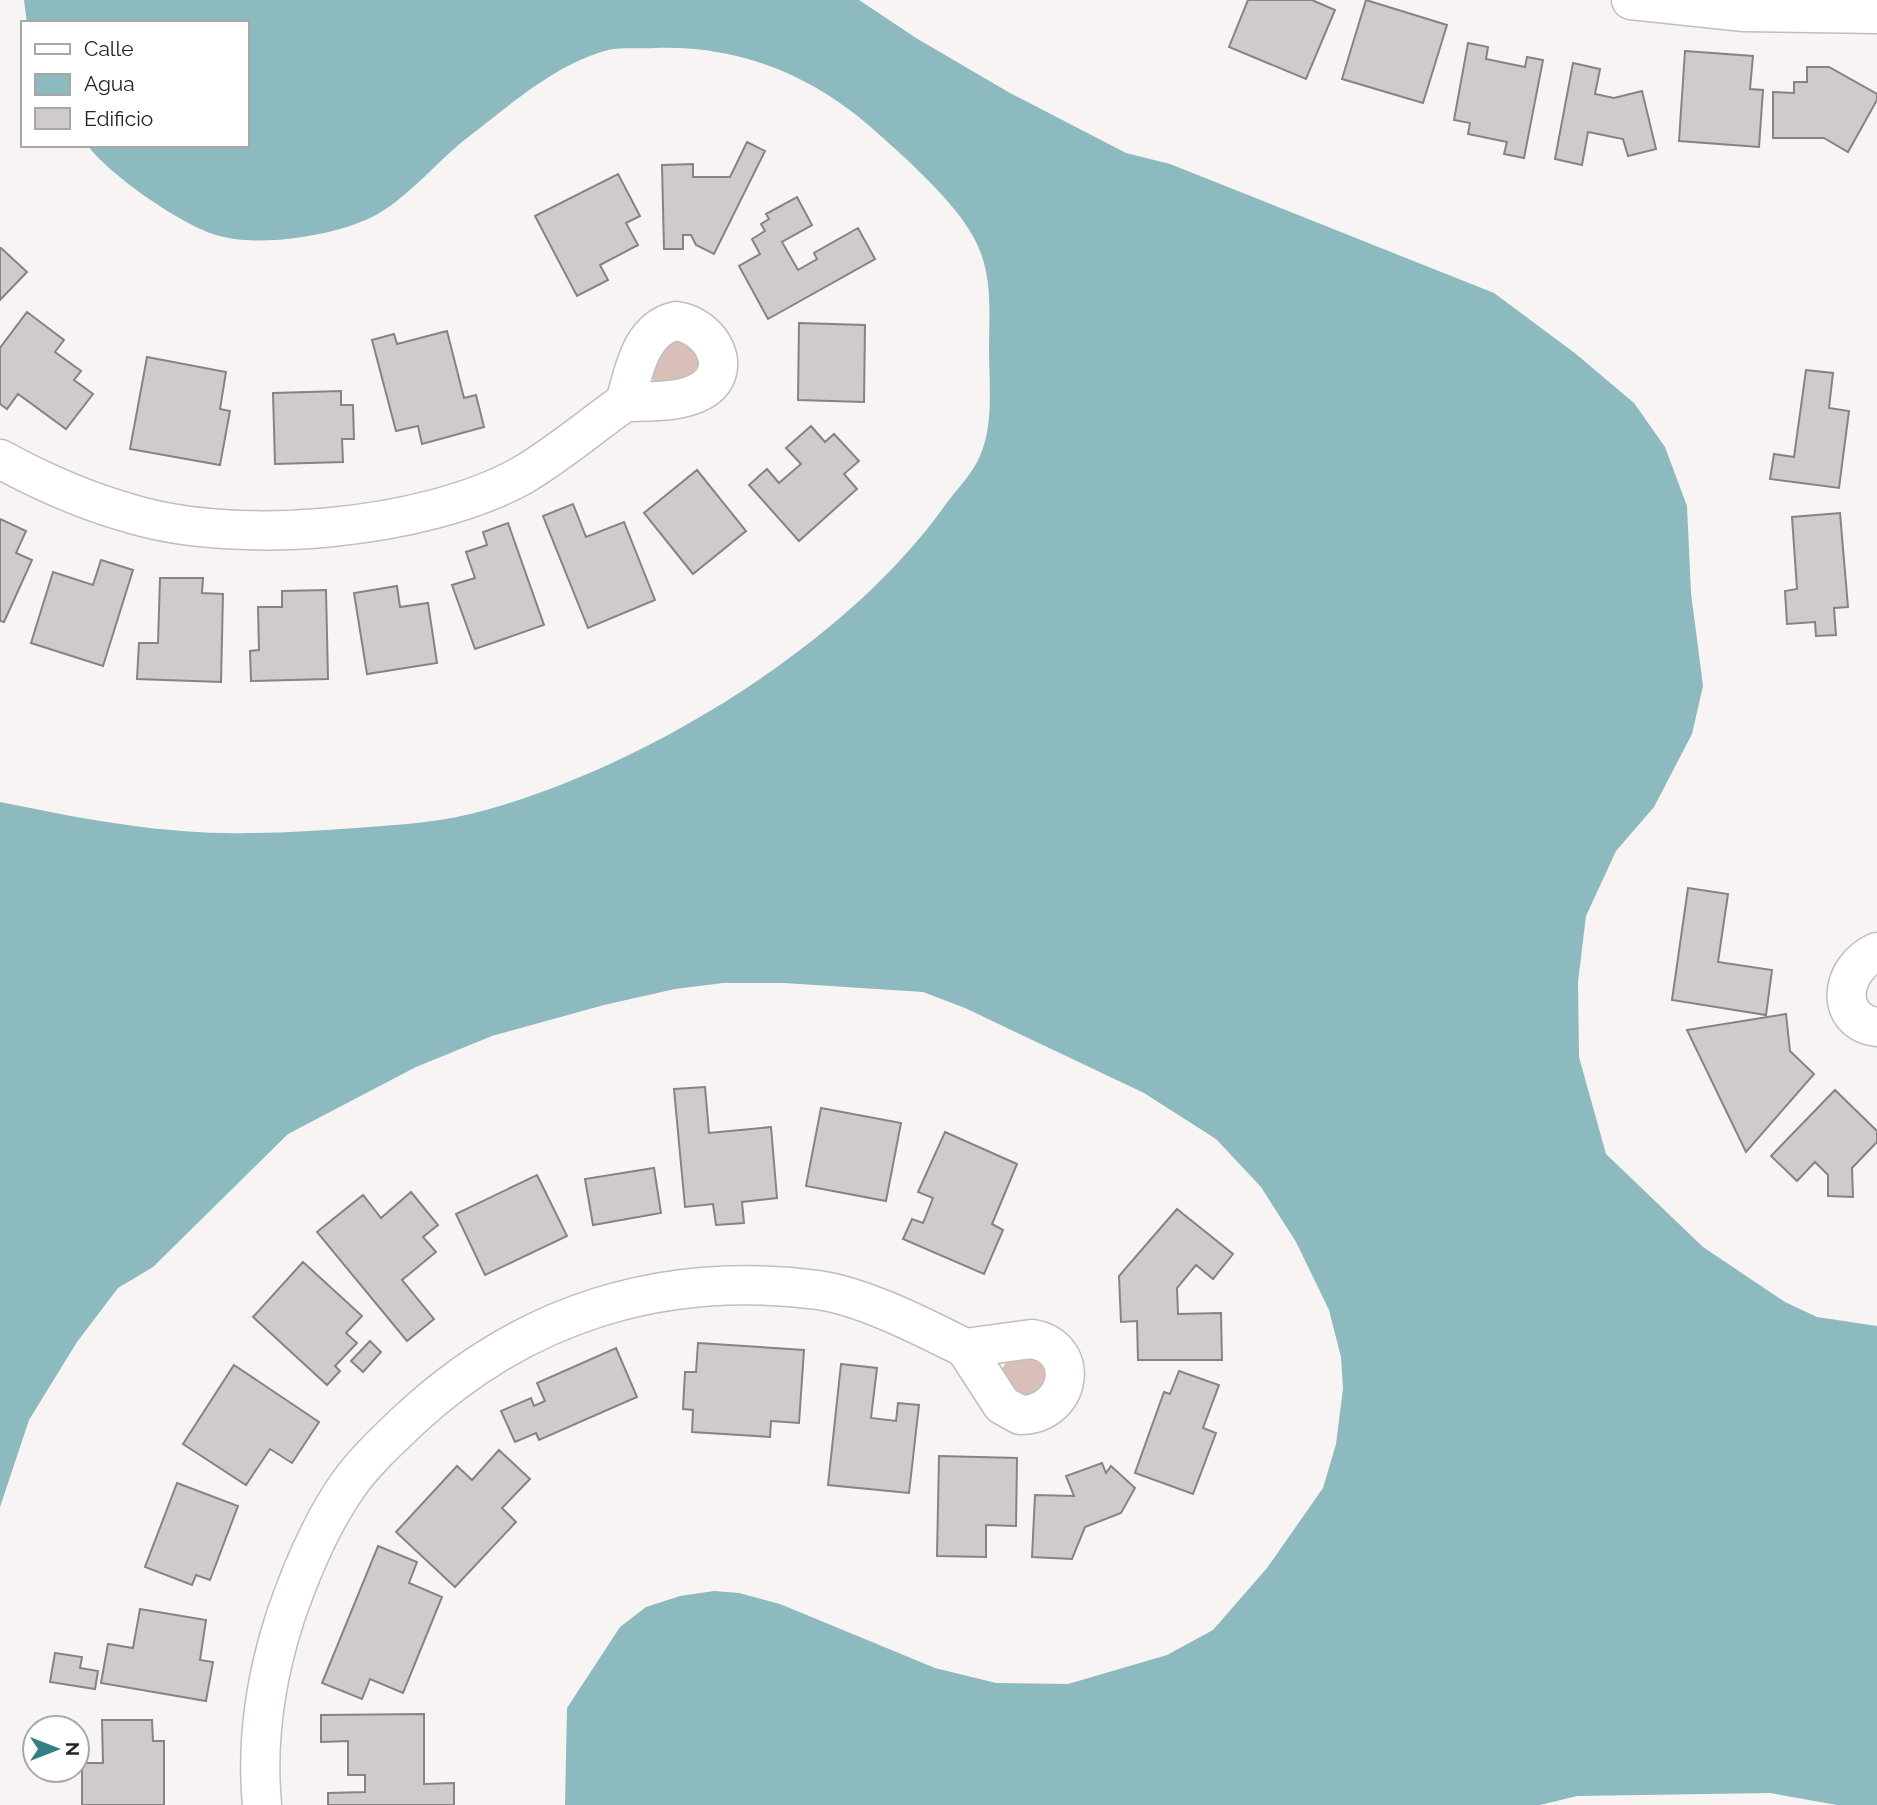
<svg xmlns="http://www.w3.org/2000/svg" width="1877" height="1805" font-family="Raleway,sans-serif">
<rect width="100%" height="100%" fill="#f8f4f3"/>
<path fill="#dabfb8" d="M676 340C696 347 700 356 698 377L659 387 649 373 650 357Z
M1010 1357 1042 1359 1051 1382 1018 1404 1001 1370Z"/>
<path fill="#8cbabf" d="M24 0H859L916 38 1010 93 1126 153 1170 164 1494 293 1576 354 1634 403 1665 447 1687 506 1691 593 1703 686 1692 734 1654 807 1616 851 1586 916 1578 982 1579 1057 1606 1154 1703 1247 1785 1302 1817 1317 1877 1326V1805H1837L1770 1793 1577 1796 1540 1805H565L567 1708 620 1627 646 1607 680 1596 714 1591 739 1593 780 1604 935 1668 996 1683 1068 1684 1167 1655 1213 1630 1267 1568 1323 1488 1336 1444 1343 1389 1341 1357 1329 1310 1296 1242 1261 1187 1216 1139 1144 1093 965 1008 923 992 784 983H723L675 989 604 1005 492 1036 416 1067 288 1134 153 1267 118 1288 77 1342 29 1420 0 1507V802C74 817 149 832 225 833 268 834 312 831 356 828 398 825 445 822 486 810 648 765 848 643 946 504 957 489 973 473 980 456 994 424 989 383 989 349 989 313 993 278 977 244 960 207 913 165 882 137 818 78 744 45 655 48 640 49 622 47 608 50 555 64 509 106 467 138 436 162 410 196 376 215 337 236 255 249 213 234 176 221 110 175 87 145H247V23H27Z"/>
<path fill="#cecbca" stroke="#868382" stroke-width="2" d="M1248 0H1312L1335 10 1306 79 1229 47Z
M1366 0 1447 25 1423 103 1342 79Z
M1468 43 1488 47 1486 59 1525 67 1527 57 1543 60 1524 158 1504 154 1507 142 1468 134 1470 123 1454 120Z
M1685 51 1753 56 1750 89 1763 90 1759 147 1679 141Z
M1573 63 1600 69 1595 94 1614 98 1642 91 1656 149 1628 156 1623 139 1588 132 1582 165 1555 159Z
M1807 67H1829L1877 94V100L1848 152 1824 138H1773V92L1794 93V82H1807Z
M747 142 765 151 714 254 696 245 691 235H683V249H664L662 165 693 164V177H730Z
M618 174 640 216 626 223 638 245 600 265 608 280 577 296 535 216Z
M797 197 812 225 782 242 798 270 817 259 814 253 858 228 875 259 768 319 739 266 760 254 752 239 765 231 761 224 769 219 766 214Z
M1 248 27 272 0 300V249Z
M27 312 64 340 55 352 81 371 74 380 93 394 66 429 18 394 7 409 0 404V348Z
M799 323 865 325 864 402 798 400Z
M447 331 464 398 476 395 484 427 422 444 418 426 396 431 372 340 394 334 397 344Z
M147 357 226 372 220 409 230 411 220 465 130 449Z
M1806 370 1833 373 1829 408 1849 411 1839 488 1770 479 1774 454 1794 457Z
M341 391V405H353L354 439H342L343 462 275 464 273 393Z
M811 426 825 442 834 434 859 461 844 474 857 489 799 541 749 485 767 469 779 483 801 464 786 448Z
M697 470 746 531 693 574 644 513Z
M573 504 586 537 624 522 655 600 588 628 543 516Z
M1840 513 1848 607 1834 608 1836 635 1816 636 1815 622 1787 624 1785 591 1797 589 1792 517Z
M0 519 26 531 16 553 32 560 4 622 0 621Z
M508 523 544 625 475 649 452 585 475 578 466 552 487 545 483 532Z
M101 560 133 570 103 666 31 643 53 572 93 585Z
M160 578H203L202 593 223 594 221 682 137 679 139 643H158Z
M397 586 400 607 428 603 437 663 367 674 354 593Z
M326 590 328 679 251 681 250 651 259 650 258 607H282V591Z
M1688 888 1728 894 1718 962 1772 970 1766 1015 1672 1000Z
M1786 1014 1790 1051 1814 1074 1746 1152 1687 1030Z
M705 1087 709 1133 771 1127 777 1198 742 1202 744 1223 716 1225 713 1204 685 1207 674 1089Z
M1835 1090 1877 1131V1142L1852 1168 1853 1197 1828 1196V1175L1815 1162 1797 1181 1771 1156Z
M821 1108 901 1123 886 1201 806 1186Z
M945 1132 1017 1164 992 1224 1003 1230 984 1274 903 1239 912 1219 923 1223 933 1198 918 1192Z
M654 1168 661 1213 593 1225 585 1179Z
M537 1175 567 1236 485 1275 456 1214Z
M411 1192 438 1225 423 1237 436 1252 402 1280 434 1319 407 1341 317 1232 363 1195 381 1218Z
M1177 1209 1233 1254 1213 1279 1196 1265 1177 1288 1178 1314 1221 1313 1222 1360H1138L1137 1321 1121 1322 1119 1276Z
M303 1262 362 1316 346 1333 357 1343 335 1366 340 1371 327 1385 253 1317Z
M370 1341 381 1352 363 1372 351 1361Z
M698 1343 804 1350 799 1423 771 1421 770 1437 692 1432 693 1410 683 1409 685 1372H696Z
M616 1348 637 1397 539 1440 536 1433 515 1442 501 1411 531 1398 534 1406 545 1401 537 1383Z
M841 1364 877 1368 871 1418 896 1421 898 1403 919 1405 909 1493 828 1485Z
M234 1365 319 1422 292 1463 270 1449 246 1485 183 1444Z
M1179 1371 1219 1385 1203 1428 1216 1433 1193 1494 1135 1473 1164 1392 1170 1394Z
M499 1450 530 1479 502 1508 516 1522 455 1587 396 1532 457 1466 472 1480Z
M939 1456 1017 1458 1016 1526 986 1525V1557L937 1556Z
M1102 1463 1106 1473 1111 1466 1135 1488 1121 1513 1085 1527 1072 1559 1032 1557 1035 1495 1074 1496 1066 1476Z
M177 1483 238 1506 210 1580 196 1575 192 1585 145 1567Z
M378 1546 417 1562 409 1583 442 1597 403 1693 370 1679 362 1699 322 1683Z
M140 1609 206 1620 200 1660 213 1662 206 1701 101 1683 108 1644 133 1648Z
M55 1653 82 1657 80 1668 98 1671 95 1689 50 1682Z
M424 1714V1784L454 1783V1805H328V1793L365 1792V1775H348V1741L321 1742V1715Z
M102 1720H152L153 1741H164V1805H82V1763H103Z"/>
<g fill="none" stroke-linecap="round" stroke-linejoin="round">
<g stroke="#c1bdbc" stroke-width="41">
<path id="street" d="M1631 0 1744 12 1877 14
M676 321C712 326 736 371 701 391 680 403 649 401 625 402 634 372 640 329 676 321Z
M0 459C42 482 85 501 132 514 239 546 423 530 521 476 557 455 591 426 625 402
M1877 952C1840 968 1833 1021 1877 1027
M1032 1339C1083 1348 1071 1415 1020 1415L1002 1405 965 1348Z
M262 1805C256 1740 265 1680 285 1618 301 1571 320 1525 348 1485 365 1461 389 1439 410 1419 524 1313 663 1270 818 1290 865 1297 923 1327 965 1348"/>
</g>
<use href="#street" stroke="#fff" stroke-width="38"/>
</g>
<rect x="21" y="21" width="228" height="126" fill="#ffffff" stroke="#a8a7a7" stroke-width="2"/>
<rect x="35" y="44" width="35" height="10" fill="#ffffff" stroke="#a8a7a7" stroke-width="2"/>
<text x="84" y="56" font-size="21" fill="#252424">Calle</text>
<rect x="35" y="74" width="35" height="21" fill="#8cbabf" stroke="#a8a7a7" stroke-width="2"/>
<text x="84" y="91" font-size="21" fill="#252424">Agua</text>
<rect x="35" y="108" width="35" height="21" fill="#cecbca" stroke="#a8a7a7" stroke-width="2"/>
<text x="84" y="126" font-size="21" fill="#252424">Edificio</text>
<g transform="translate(56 1749) rotate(90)"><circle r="33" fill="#ffffff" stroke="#a8a7a7" stroke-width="2"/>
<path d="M0-5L12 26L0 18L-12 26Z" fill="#367e85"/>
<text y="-10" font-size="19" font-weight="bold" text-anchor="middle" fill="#252424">N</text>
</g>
</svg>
